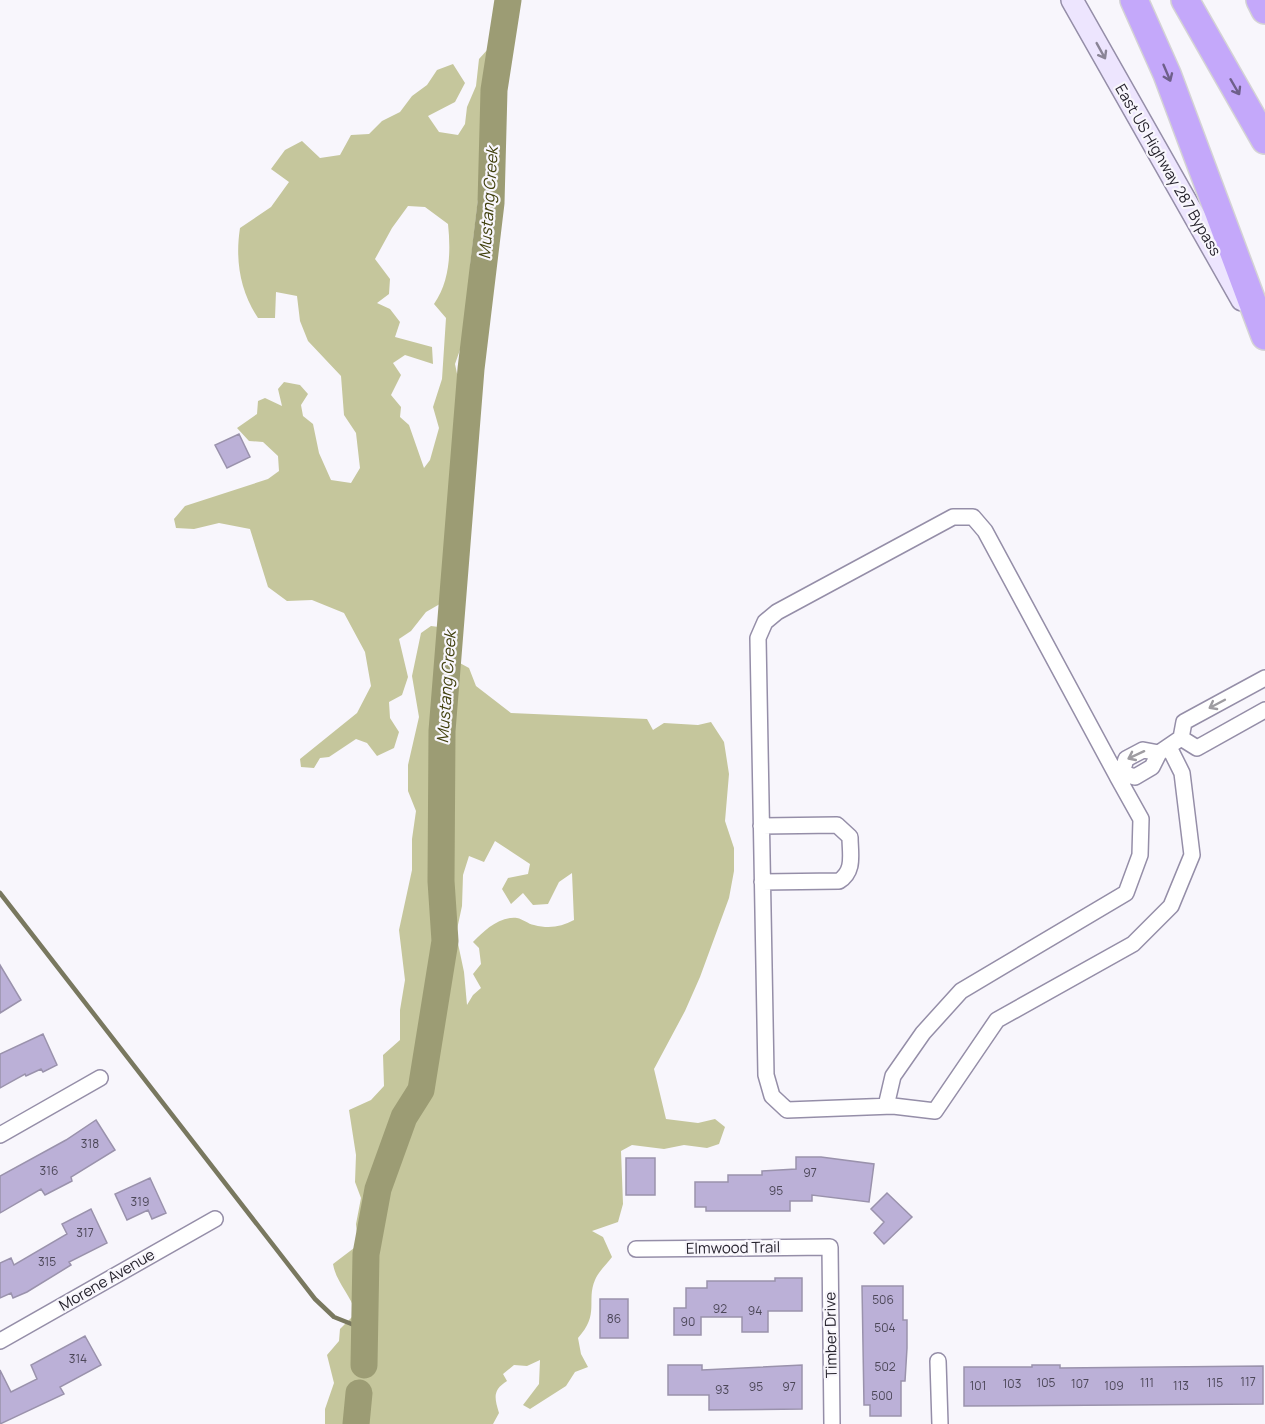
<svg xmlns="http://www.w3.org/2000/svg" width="1265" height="1424" font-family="Manrope,sans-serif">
<rect width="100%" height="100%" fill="#f8f6fc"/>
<path fill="#c5c69c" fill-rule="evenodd" d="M488 49 492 66 486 84 487 109 480 140 482 166 470 266 473 313 455 364 472 446 474 489 451 516 445 601 426 612 411 631 399 639 408 677 402 695 389 702 390 718 399 732 394 748 377 756 367 743 356 739 329 757 320 758 314 768 301 767 300 759 357 713 371 686 365 652 344 613 312 600 287 601 268 587 250 529 219 523 194 529 176 528 174 519 185 506 268 479 279 471 278 456 263 442 249 441 237 428 257 414 258 401 265 398 282 406 278 389 284 382 300 385 308 394 301 405 303 416 313 424 319 453 331 480 351 483 360 468 356 433 344 415 341 376 308 341 300 321 297 296 276 292 275 318H258C240 291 235 260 240 228L271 207 289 182 271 169 285 150 302 141 320 158 340 155 351 135 369 134 382 121 400 112 412 96 427 85 437 70 453 64 465 83 455 102 428 116 439 132 458 135 465 124 467 107 476 86 479 59ZM408 206 425 207 448 224C451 252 450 281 434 304L446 318 442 379 433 407 439 428 430 460 424 468 409 425 400 417 401 407 391 395 401 375 393 363 405 355 433 364 432 347 395 337 400 322 390 309 377 303 389 294 390 279 375 259 392 228Z
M431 626 439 627 446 634 445 655 469 668 476 686 511 713 647 719 653 730 664 723 698 725 711 722 724 742 729 774 725 821 734 848V871L729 898 700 977 685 1011 654 1069 666 1119 698 1123 715 1119 725 1127 719 1144 707 1148 684 1145 664 1149 632 1145 621 1151 623 1204 618 1222 592 1231 603 1237 612 1257C607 1264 598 1272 595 1280 586 1301 600 1314 578 1338L581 1354 588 1367 575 1372 566 1386 530 1409 523 1405 539 1384 540 1360 527 1366 514 1365 503 1374 507 1381C493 1390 494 1397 499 1413L493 1424H325V1409L334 1383 327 1355 339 1341 340 1329 356 1313C350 1294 336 1282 333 1264L358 1245 356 1224 361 1198 355 1182 356 1155 349 1110 371 1100 384 1086 383 1055 400 1040V1010L405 980 399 930 412 870V839L416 811 408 791V765L419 717 412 676 421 633ZM495 841 530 864 528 874 508 878 502 889 511 904 523 893 533 905 548 904 559 882 572 873 574 920C561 927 549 929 534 925 528 924 523 919 517 918 499 916 484 931 473 942L479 948 481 964 473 974 481 988 473 995 467 1005 464 972 456 934 462 906 463 875 469 856 484 862Z"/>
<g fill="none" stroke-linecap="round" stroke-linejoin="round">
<path stroke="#79785f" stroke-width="4.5" d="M0 893 315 1299 334 1317 364 1329"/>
<path stroke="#9c9c74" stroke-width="27" d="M364 1365 366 1254 378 1189 404 1117 421 1090 445 941 441 881 442 731 471 369 491 203 494 90 508 0
M356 1424 359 1393"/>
</g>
<path fill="#bbb0d7" stroke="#9a92ac" stroke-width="1.5" d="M239 434 250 457 227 468 215 445Z
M0 965 21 1000 0 1013Z
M43 1034 57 1065 43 1072 41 1069 26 1076 25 1074 0 1088V1054Z
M96 1120 115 1150 71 1177 72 1181 45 1195 41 1189 0 1213V1176L66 1140Z
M796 1157H821L874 1164 869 1202 812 1195V1201H790V1211H706V1207H695V1182H728V1175H762V1171L796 1169Z
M626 1158H655V1195H626Z
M150 1178 166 1213 152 1219 148 1210 127 1220 115 1194Z
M887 1193 912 1217 884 1244 874 1233 884 1222 871 1209Z
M91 1209 107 1243 69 1262 71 1265 27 1292 13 1298 11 1293 0 1298V1263L11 1258 14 1265 67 1234 62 1224Z
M775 1278H802V1311H768V1332H742V1317H701V1335H674V1308H686V1288H707V1281H775Z
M862 1286H903V1320H907V1348L905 1381H901V1416H870V1405H864Z
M600 1299H628V1338H600Z
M85 1336 101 1365 60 1387 64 1394 0 1424V1370L11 1392 37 1379 31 1365Z
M668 1365H702V1370L802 1365V1409L709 1410V1395H668Z
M1032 1365H1060V1368L1263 1366V1404L964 1406V1367H1032Z"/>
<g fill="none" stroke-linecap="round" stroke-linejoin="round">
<g stroke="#958ea8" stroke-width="18">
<path id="street" d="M1181 738 1197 748 1265 710
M1169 747 1182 773 1192 855 1171 906 1133 944 997 1020 935 1111 893 1106 787 1110 772 1096 766 1075 758 638 765 622 777 612 953 517H973L985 531 1117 776 1122 773 1135 777 1152 767 1159 753 1181 738 1184 722 1265 678
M1122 773 1126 759 1143 750 1159 753
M761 826 837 825 850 837C850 854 855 871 839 881L762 882
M886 1106 893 1076 923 1033 961 991 1126 893 1140 855 1141 819 1117 776
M0 1135 100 1078
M636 1249 830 1247 832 1424
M0 1341 215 1219
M938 1361 940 1424"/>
</g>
<g stroke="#958ea8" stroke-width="24">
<path id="secondary" d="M1072 0 1242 300"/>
</g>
<g stroke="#d4d3d5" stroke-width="30">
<path id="highway" d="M1134 0 1167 74 1265 336
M1185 0 1265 140
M1260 0 1265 10"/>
</g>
<use href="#street" stroke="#fff" stroke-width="15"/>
<use href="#secondary" stroke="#ede5fe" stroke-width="21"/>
<use href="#highway" stroke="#c4a8fa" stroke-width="27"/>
</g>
<defs><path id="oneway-shaft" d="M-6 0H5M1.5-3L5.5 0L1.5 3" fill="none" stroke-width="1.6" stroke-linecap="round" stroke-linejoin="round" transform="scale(1.5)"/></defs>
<use stroke="#8a8496" href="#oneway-shaft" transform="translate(1101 51) rotate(61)"/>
<g stroke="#6e5f8a">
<use href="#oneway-shaft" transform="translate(1167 73) rotate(67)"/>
<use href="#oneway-shaft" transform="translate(1235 87) rotate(60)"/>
</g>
<g stroke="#9e9ca1">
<use href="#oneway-shaft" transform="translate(1217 704) rotate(152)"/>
<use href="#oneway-shaft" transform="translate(1136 755) rotate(155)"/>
</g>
<g text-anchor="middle" stroke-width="4.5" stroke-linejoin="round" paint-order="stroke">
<g font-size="12" fill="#4c4758">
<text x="90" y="1148">318</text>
<text x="49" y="1175">316</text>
<text x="810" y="1177">97</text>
<text x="776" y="1195">95</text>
<text x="140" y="1206">319</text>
<text x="85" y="1237">317</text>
<text x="47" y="1266">315</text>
<text x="883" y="1304">506</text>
<text x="720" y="1313">92</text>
<text x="755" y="1315">94</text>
<text x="614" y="1323">86</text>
<text x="688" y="1326">90</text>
<text x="885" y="1332">504</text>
<text x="78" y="1363">314</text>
<text x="885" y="1371">502</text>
<text x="1248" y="1386">117</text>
<text x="1046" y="1387">105</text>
<text x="1147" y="1387">111</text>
<text x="1215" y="1387">115</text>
<text x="1012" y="1388">103</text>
<text x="1080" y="1388">107</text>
<text x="978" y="1390">101</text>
<text x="1114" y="1390">109</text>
<text x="1181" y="1390">113</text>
<text x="756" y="1391">95</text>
<text x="789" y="1391">97</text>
<text x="722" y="1394">93</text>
<text x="882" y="1400">500</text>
</g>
<g font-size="15" fill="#27242e" stroke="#f8f6fc">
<text transform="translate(1168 170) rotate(60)" y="5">East US Highway 287 Bypass</text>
<text transform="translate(733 1248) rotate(-1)" y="5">Elmwood Trail</text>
<text transform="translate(107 1280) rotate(-30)" y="5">Morene Avenue</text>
<text transform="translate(831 1335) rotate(-91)" y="5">Timber Drive</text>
</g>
<g font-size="16" font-style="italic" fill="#41400d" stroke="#f8f6fc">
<text transform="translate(488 203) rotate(-86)" y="6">Mustang Creek</text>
<text transform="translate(446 687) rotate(-86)" y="6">Mustang Creek</text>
</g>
</g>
</svg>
